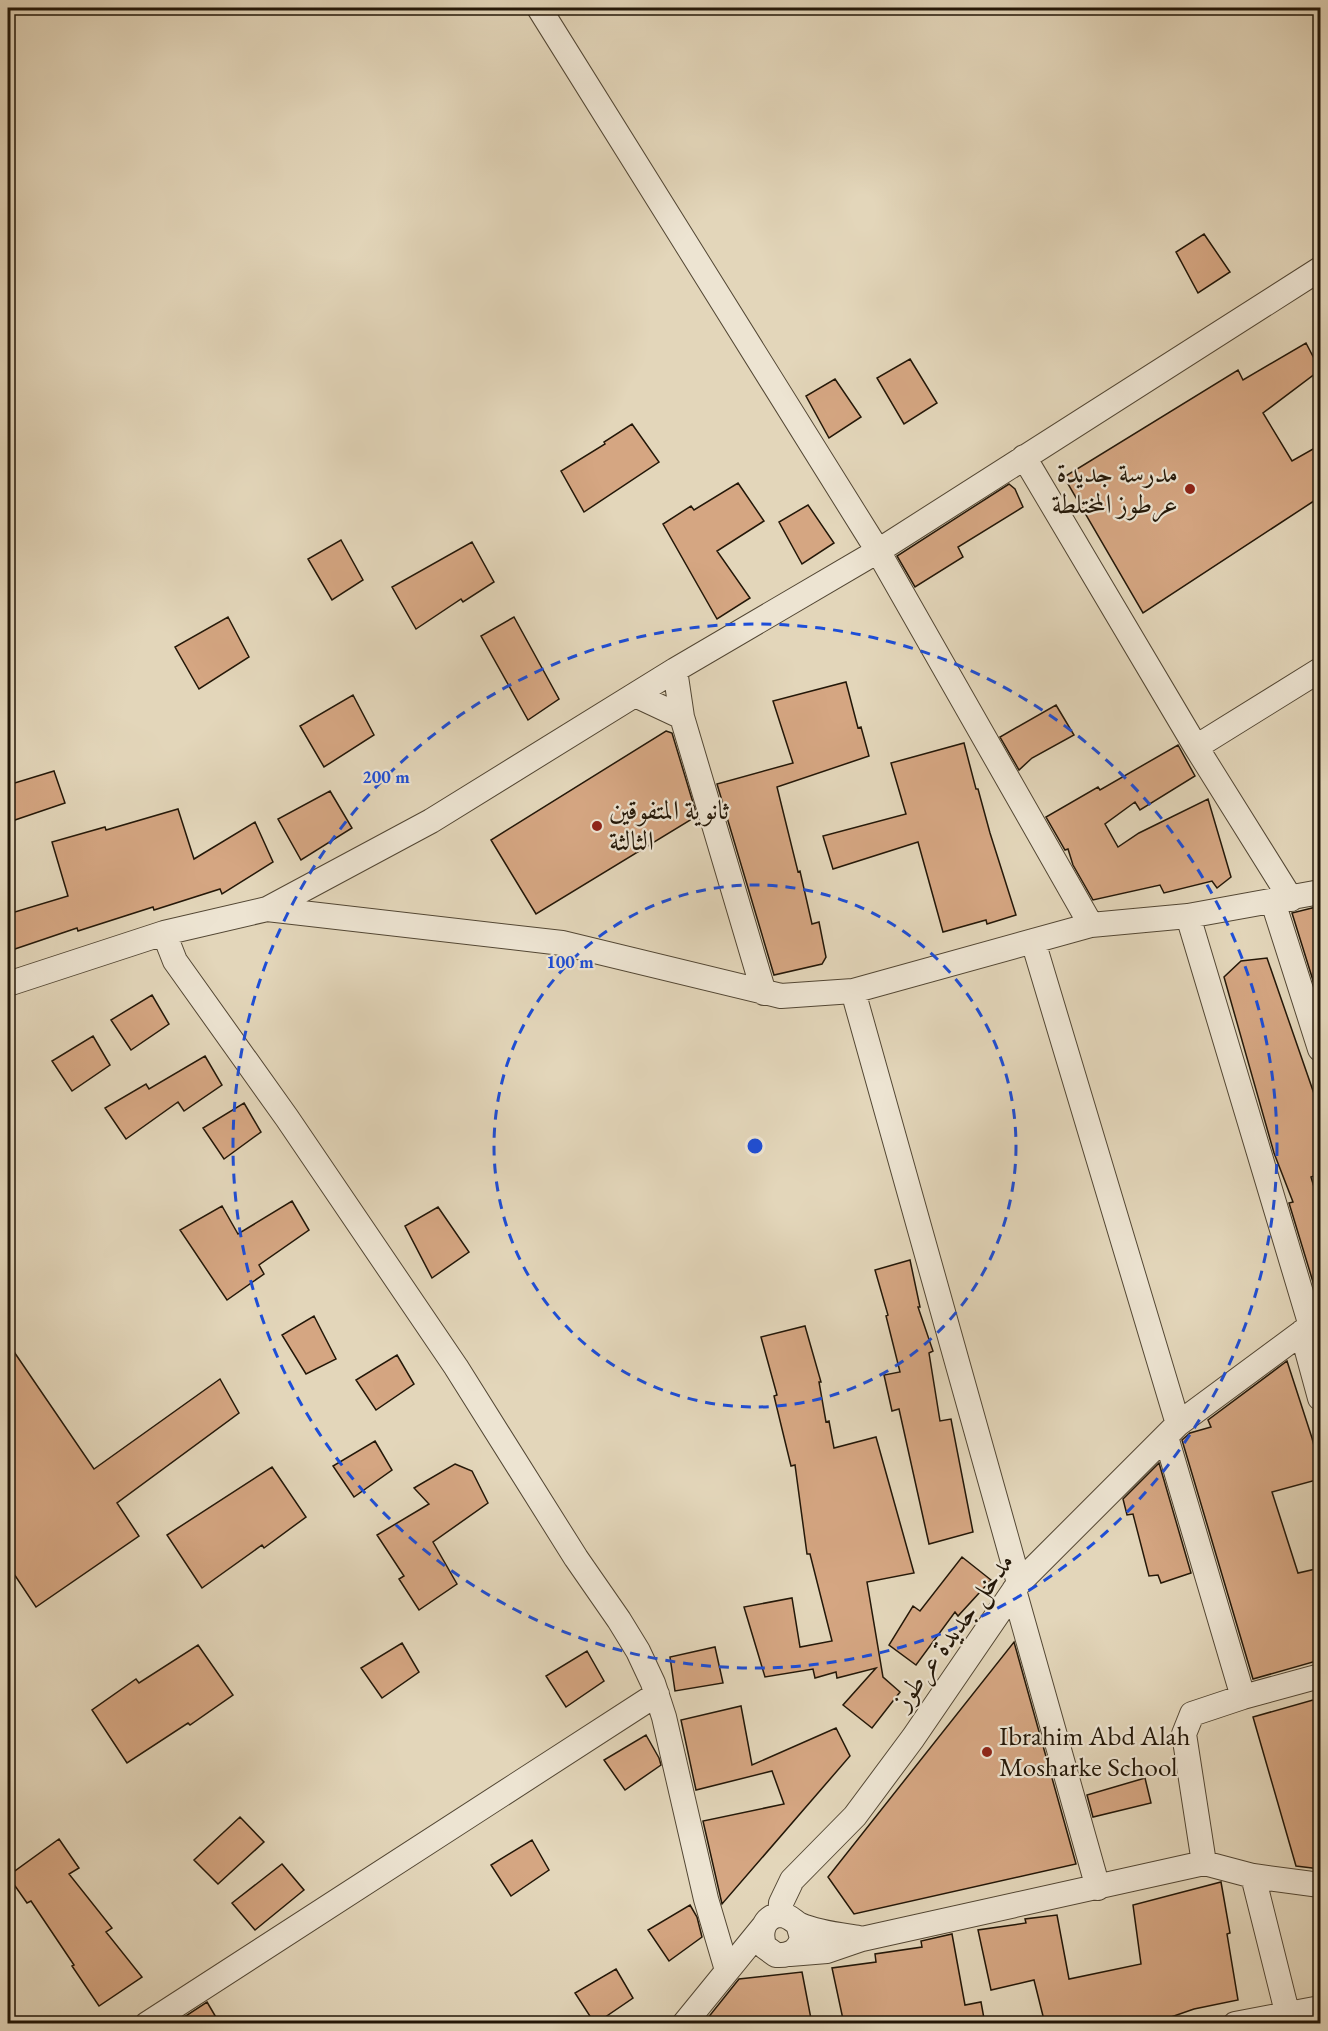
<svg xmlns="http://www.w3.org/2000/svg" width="1328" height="2031" font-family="'EB Garamond',Amiri,serif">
<rect width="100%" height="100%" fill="#e3d6ba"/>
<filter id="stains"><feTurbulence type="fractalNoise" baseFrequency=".00333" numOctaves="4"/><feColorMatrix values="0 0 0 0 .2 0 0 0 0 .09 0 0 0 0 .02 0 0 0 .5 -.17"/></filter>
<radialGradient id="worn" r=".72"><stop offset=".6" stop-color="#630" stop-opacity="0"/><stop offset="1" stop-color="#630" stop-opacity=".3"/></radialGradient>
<path fill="#d5a682" stroke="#231708" stroke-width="1.5" d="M1204 234 1230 272 1198 293 1176 252Z
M1306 343 1320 370 1263 413 1292 461 1320 445V497L1143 613 1064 477 1238 370 1243 380Z
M910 359 937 403 904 424 877 378Z
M835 379 861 417 829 438 806 396Z
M632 424 659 462 584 512 561 471 605 444 604 442Z
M738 483 764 521 717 551 750 598 717 619 663 524 691 506 694 510Z
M1009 484 1015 489 1023 507 958 547 963 557 915 587 897 556Z
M808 505 834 543 802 564 779 522Z
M341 540 363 580 332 600 308 559Z
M472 542 494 582 463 602 461 599 416 629 392 587Z
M228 617 249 657 199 689 175 647Z
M514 617 559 699 528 720 481 636Z
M846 682 858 728 861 727 869 756 777 787 798 872 800 871 812 924 819 922 826 957 822 964 774 975 717 784 793 763 773 701Z
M353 695 374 735 324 767 300 726Z
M1056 705 1074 735 1032 758 1019 770 1000 737Z
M666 731 672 733 697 816 536 914 491 840Z
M964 743 976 789H978L990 833 1016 915 987 924 986 920 943 932 918 842 833 869 823 836 906 814 891 763Z
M1178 745 1195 776 1140 810 1135 802 1105 824 1118 847 1139 833 1208 799 1231 877 1217 888 1212 881 1164 893 1160 885 1093 900 1073 865 1068 849 1065 850 1046 817 1098 787 1100 790Z
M54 771 65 803 12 821 8 807V785Z
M330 791 352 828 301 860 278 819Z
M178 809 194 859 255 822 273 862 222 894 220 889 154 910 153 907 78 931 77 928 12 950 8 933V914L68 896 52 842 105 827 106 830Z
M1320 906V989L1316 990 1292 913Z
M1267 958 1320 1111V1174L1311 1177 1320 1207V1305L1289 1203 1293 1202 1274 1153 1224 977 1241 961Z
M152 995 169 1024 131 1050 111 1020Z
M93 1036 110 1065 72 1091 52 1061Z
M205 1056 222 1085 184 1111 178 1102 126 1139 105 1108 146 1084 149 1089Z
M244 1103 261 1132 224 1159 203 1128Z
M292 1201 309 1230 259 1265 264 1274 227 1300 180 1230 222 1206 238 1234Z
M438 1207 469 1252 432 1278 405 1226Z
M910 1260 920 1307H918L933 1351 929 1353 940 1421 951 1419 973 1532 929 1544 899 1409 892 1411 884 1375 900 1372 886 1316 888 1315 875 1270Z
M314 1316 336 1359 306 1374 282 1335Z
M805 1326 821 1382H819L826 1422 829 1421 834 1448 876 1437 914 1573 867 1582 883 1677 900 1692 872 1728 843 1705 876 1668 837 1678 836 1672 815 1678 813 1669 765 1677 744 1607 792 1598 800 1647 832 1641 810 1554H807L795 1465 791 1466 774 1396 777 1395 761 1337Z
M8 1343 94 1469 220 1379 239 1413 117 1503 139 1536 36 1607 8 1565Z
M397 1355 414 1384 376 1410 356 1380Z
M1287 1361 1312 1438 1320 1469V1479L1272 1492 1298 1573 1320 1568V1660L1253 1679 1182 1440 1190 1433 1211 1427 1208 1420Z
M375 1441 392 1470 354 1497 333 1466Z
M1159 1463 1191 1573 1161 1583 1158 1575 1149 1576 1133 1514 1127 1515 1123 1499Z
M455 1464 472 1471 488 1503 433 1542 457 1584 419 1610 399 1579 404 1576 377 1535 429 1504 414 1488Z
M272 1467 306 1517 264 1548 262 1545 202 1588 167 1535Z
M962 1557 991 1580 958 1616 955 1612 916 1665 889 1645 913 1606 920 1611Z
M1014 1642 1076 1864 854 1914 828 1877Z
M402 1643 419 1672 382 1698 361 1668Z
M198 1645 233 1695 190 1725 188 1723 127 1763 92 1710 136 1679 139 1683Z
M715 1647 723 1683 675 1691 670 1657Z
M587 1651 604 1681 566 1707 546 1676Z
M1320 1698V1869L1296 1866 1253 1717Z
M741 1706 752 1765 836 1728 850 1756 722 1904 703 1821 784 1804 772 1771 696 1790 681 1720Z
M646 1735 659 1758 661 1765 625 1790 604 1760Z
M1145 1778 1151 1803 1093 1817 1087 1795Z
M240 1817 264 1842 218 1884 194 1860Z
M59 1839 79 1868 69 1874 112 1928 106 1932 142 1977 99 2006 72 1966 74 1965 31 1901 27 1903 8 1876Z
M532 1840 549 1870 511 1896 491 1865Z
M282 1864 304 1890 255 1930 232 1903Z
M1221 1882 1230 1933 1227 1934 1238 2000 1194 2009 1151 2024H1045L1034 1980 991 1990 978 1930 1026 1923 1025 1919 1057 1915 1069 1979 1141 1964 1133 1905Z
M690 1905 697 1917 702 1937 669 1961 648 1930Z
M952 1934 965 2005 981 2002 985 2024H844L832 1968 876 1962 875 1954 922 1947 921 1941Z
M616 1969 633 1998 595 2024 575 1993Z
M802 1972 812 2024H703L739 1979Z
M207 2002 220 2024H179L178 2021Z"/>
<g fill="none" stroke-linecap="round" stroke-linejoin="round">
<g stroke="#534734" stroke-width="26">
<path id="minor" d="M539 8 878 551 1091 925
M1024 457 1196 747 1291 899
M675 670 682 717 764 993
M635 695 682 717
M1196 747 1320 670
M1273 902 1320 1049
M267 909 562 943 781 996 853 991 1091 925 1188 916 1320 892
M1188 916 1311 1326
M164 933 175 961 287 1118 456 1367 576 1558 619 1620 638 1651 653 1683 664 1717 706 1899 727 1970
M1033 941 1178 1424
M8 984 164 933 267 909 431 821 675 670 878 551 1320 269
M853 991 1019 1583
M1302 1332 1320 1398
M1166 1437 1243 1697
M1014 1590 1098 1888
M1204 1863 1184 1734 1192 1714 1243 1697 1320 1676
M1253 1876 1290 2024
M780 1915 781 1903 792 1880 855 1816 913 1738 1019 1583 1178 1424 1320 1319
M798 1924 802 1938C798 1951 790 1956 776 1955L765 1947C759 1934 763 1916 780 1915 789 1915 793 1921 800 1925 818 1933 840 1935 859 1938
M790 1954 827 1951 862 1939 1204 1863 1253 1876 1320 1885
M147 2024 657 1694
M684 2024 763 1927
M1235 2024 1320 2008"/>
</g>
<use href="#minor" stroke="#ede4d2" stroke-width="24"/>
</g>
<g fill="none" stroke="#1d4ed8" stroke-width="3" stroke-dasharray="10 8">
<circle cx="755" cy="1146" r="261"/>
<circle cx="755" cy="1146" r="522"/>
</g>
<g fill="#8f2418" stroke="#ede4d2" stroke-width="2">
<circle cx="1190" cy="489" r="6"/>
<circle cx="597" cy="826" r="6"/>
<circle cx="987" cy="1752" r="6"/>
</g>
<g text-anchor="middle" stroke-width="4.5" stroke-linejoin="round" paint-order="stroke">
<g font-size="27" fill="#231708" stroke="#ede4d2" text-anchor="start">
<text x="1178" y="482" text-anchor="end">مدرسة جديدة<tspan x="1178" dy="31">عرطوز المختلطة</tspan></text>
<text x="609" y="819">ثانوية المتفوقين<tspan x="609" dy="31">الثالثة</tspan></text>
<text x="999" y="1745">Ibrahim Abd Alah<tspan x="999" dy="31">Mosharke School</tspan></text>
</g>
<g font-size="27" fill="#231708" stroke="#ede4d2">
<text transform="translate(953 1631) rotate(-54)" y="9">مدخل جديدة عرطوز</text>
</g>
</g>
<circle cx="755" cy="1146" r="9" fill="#1d4ed8" stroke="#ede4d2" stroke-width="3"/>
<g font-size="18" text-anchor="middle" font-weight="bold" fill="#1d4ed8" stroke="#ede4d2" stroke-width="4.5" stroke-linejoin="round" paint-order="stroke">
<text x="386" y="783">200 m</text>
<text x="570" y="968">100 m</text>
</g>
<rect width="1328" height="2031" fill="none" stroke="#e3d6ba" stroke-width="30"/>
<rect x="9" y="9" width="1310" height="2013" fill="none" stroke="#231708" stroke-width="3"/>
<rect x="15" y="15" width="1298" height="2001" fill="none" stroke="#231708" stroke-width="1.5"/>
<rect width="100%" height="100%" filter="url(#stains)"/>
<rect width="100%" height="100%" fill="url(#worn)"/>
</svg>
